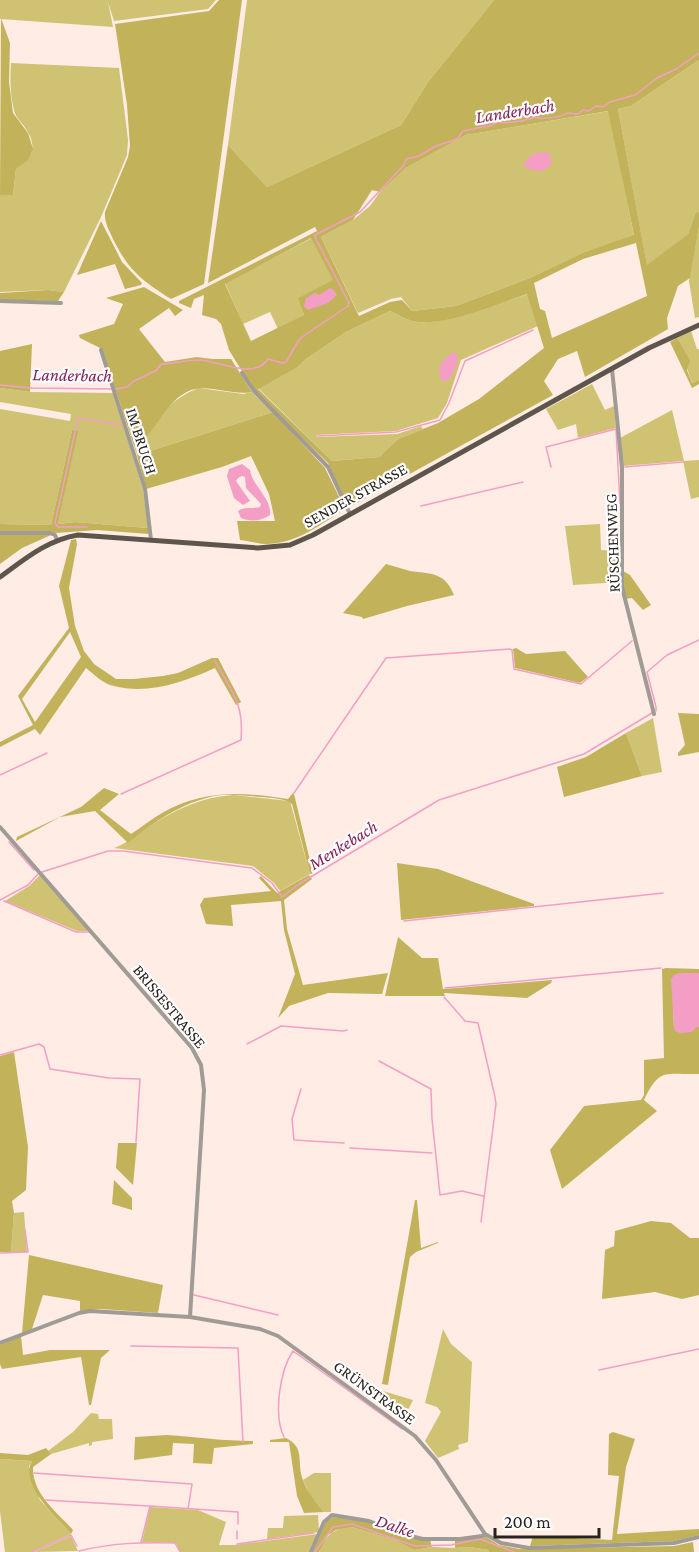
<svg xmlns="http://www.w3.org/2000/svg" width="699" height="1552" font-family="'Crimson Pro',serif">
<rect width="100%" height="100%" fill="#feece5"/>
<path fill="#cfc272" d="M0 0H216L208 9 114 21 108 2 113 27 0 19Z
M247 0H494L428 82 401 125 267 187 228 145Z
M699 60V211L695 214 688 234 647 266 618 109 631 106Z
M11 63 119 68 128 140 127 155 101 217 64 292 48 290 0 292V195H13L16 169C34 156 38 146 24 126 20 121 15 116 14 110 10 95 10 78 11 63Z
M609 111 634 236 582 253 532 277 456 306 412 311 401 297 391 299 358 313 321 237 353 220 370 206 380 192 406 168 466 135Z
M699 227V317L695 318 689 281Z
M312 238 334 280 299 298 304 315 278 329 270 312 243 324 225 283Z
M528 294 538 326 461 360 447 403 438 418 396 431 316 435 317 437 397 434 421 426 423 429 398 439 379 457 332 461 258 388 298 367 306 359 346 332 390 311C397 314 405 319 412 321 442 328 498 304 528 294Z
M691 331 697 349H699V380L692 383 677 338Z
M592 384 605 410 614 406 616 428 578 438 576 424 558 430 546 409Z
M0 388 30 392 113 393 143 489 148 528 75 522 58 524 77 431 72 430 51 525 0 524V409L70 421 71 414 0 402Z
M199 388 243 394 252 392 273 412 137 455 134 446C149 439 155 421 166 409 175 400 187 392 199 388Z
M672 410 684 461 699 460V497L691 499 683 461 623 466 620 438Z
M600 524 601 550 619 551 620 582 573 585 565 526Z
M653 718 662 772 642 776 626 733Z
M233 795 290 801 310 874 280 891 274 883 253 866 114 848C128 843 137 834 150 826 176 809 202 797 233 795Z
M40 875 89 931H77L5 901 29 886Z
M24 1212 27 1252H11L14 1213Z
M443 1329 451 1344 472 1362 468 1442 458 1445 459 1449 438 1458 425 1441 441 1412 437 1407 425 1403Z
M383 1391 413 1400 405 1416 379 1403Z
M91 1413 98 1414 99 1419H112L113 1439 92 1442V1445L89 1446V1443L51 1454 48 1451 73 1432Z
M0 1459 32 1461 29 1466 40 1500 71 1534 31 1552H5L0 1511Z
M314 1473H331V1512H324L310 1495 303 1480Z
M150 1507 198 1510 226 1522 219 1545H234L318 1534 310 1552H180L176 1543 142 1542Z
M318 1515 319 1532 267 1539 268 1528H283L284 1516Z
M352 1527 395 1540 414 1550 432 1547 455 1548 469 1547 489 1550V1552H319C327 1533 332 1530 352 1527Z
M71 1536 78 1551 34 1552Z"/>
<path fill="#c2b35a" fill-rule="evenodd" d="M219 0H242L204 284 171 299C141 280 129 271 113 239 109 230 104 222 105 212L128 157 130 146 127 105 115 24 209 11Z
M494 0H699V60L631 106 618 109 647 265 688 234 695 214 699 211V227L690 278 678 286 667 318 668 329 585 377 577 351 558 359 544 381 553 395 348 508 328 463 254 391 229 350 221 324 216 319 202 315 204 295 194 299 191 308 179 303V301L317 231 315 227 208 283 228 145 267 187 401 125 428 82ZM608 111 634 235 582 253 532 277 456 306 412 311 402 300 390 302 359 316 321 237 353 220 372 190 380 192 406 168 466 135ZM311 238 333 280 298 298 304 315 251 341 225 284ZM636 243 647 296 552 338 545 311 540 309 534 283 583 259ZM527 294 544 348 479 399 438 423 398 439 379 457 332 461 258 389 298 367 306 359 346 332 390 311C397 314 405 319 412 321 442 328 498 304 527 294Z
M1 18 10 43 9 82 13 113 28 133 33 149 28 160 16 169 13 195H0Z
M101 221 122 262 142 283 141 285 125 289 115 264 77 275Z
M144 287 183 310 175 316 169 308 139 329 165 362 197 357 212 359H231L252 392C232 396 210 384 191 390 164 400 155 437 134 446L102 349 80 338 79 335 114 324 123 304 106 298Z
M48 290 64 292 58 301 0 300V293Z
M677 338 690 361 687 370 692 383 699 380V384L692 388 670 342Z
M32 344 30 392 0 388V351Z
M273 412 325 468 345 509C322 524 297 543 268 544 259 544 249 541 240 540L237 521H275L269 494 251 456 222 467 146 489 137 455Z
M72 430 78 431 58 524 75 522 148 528V534L97 530 56 533 0 531V524L51 525Z
M0 534 47 535H51L22 548 0 564Z
M76 539 77 544 69 588 75 626 84 651 94 664 116 679H134L163 676 178 673 212 658H218L241 702 236 705 215 668C185 682 147 695 114 686 103 684 95 675 86 668L40 735 35 729 0 747V742L33 725 18 696 69 628 59 586 71 540ZM70 632 81 657 35 722 22 699Z
M386 564C394 566 402 569 410 571 431 574 445 572 454 595L407 606 363 619 362 617 343 613Z
M623 571 630 575 651 605 643 610 632 598 625 599 623 586Z
M516 648 526 654 565 651 588 677 580 683 515 668 513 649Z
M678 713 699 714V752L678 756V753L685 745Z
M626 733 642 776 564 797 557 767 586 757Z
M104 788 119 794 100 810 131 834C141 828 151 819 162 813 204 789 242 792 288 799L293 793 294 794 313 873 310 874 292 804C285 798 271 798 261 797 246 796 229 793 214 796 182 803 153 822 128 843L95 811 60 817 16 841 17 837 81 807Z
M397 863 438 869 534 904V906L401 920Z
M309 875 312 879 284 900 287 929 303 985 388 973 382 994 328 993 289 1006 278 1018 295 974 284 930 281 901 231 905 233 926 206 924 200 905 204 898 271 891 259 878 261 876 277 893Z
M398 937 422 958H438L443 989 552 980 551 983 527 998 444 993 445 996H385Z
M666 968 699 969V973H680L673 1005 674 1027H699V1074C665 1075 660 1067 644 1100L657 1111 562 1189 550 1150 584 1106 641 1100 644 1095V1060L664 1058 662 969Z
M14 1052 28 1147 26 1190 12 1201 14 1213 11 1252H0V1056Z
M118 1143H137L133 1185 116 1168Z
M114 1180 132 1198V1210L112 1204Z
M415 1200H417L421 1248 438 1242V1243L416 1252 410 1257 388 1385 382 1384Z
M651 1221 671 1223 690 1238H699V1295L682 1299 655 1292 602 1299 605 1250 614 1246 615 1231Z
M29 1255 163 1285 158 1313 101 1309 80 1311V1301L43 1295 32 1329 22 1333Z
M21 1336 23 1355 50 1350H110L101 1358 91 1405H89L81 1357 2 1369 0 1364V1345Z
M613 1432 635 1439 626 1467 617 1534 699 1529V1535L674 1541 530 1546 533 1536 612 1540 619 1476 608 1475 609 1434Z
M167 1435C196 1437 224 1441 253 1441V1444L214 1448 212 1464 193 1463 194 1444 173 1443 172 1455 134 1460 135 1437Z
M286 1438C306 1448 296 1462 303 1480 307 1492 316 1502 324 1512L304 1513 297 1496 289 1442H270V1440Z
M46 1448 51 1454 33 1467C32 1494 57 1512 73 1530L71 1534C57 1517 19 1485 32 1461L0 1459V1453L28 1455Z
M333 1517 369 1522 401 1535 430 1540 432 1547 414 1550 395 1540 352 1527 336 1530 328 1535 319 1552H313L326 1522Z
M486 1537 499 1545 519 1549 674 1546 693 1542 694 1552H489V1550L469 1547 455 1548V1540Z"/>
<path fill="#f49ec5" d="M543 152 549 153 552 163C543 175 534 171 523 166 529 156 532 153 543 152Z
M330 288 333 289 337 295 328 303 308 310 304 306 306 298 315 293 319 295Z
M452 353H456L458 359C456 368 452 379 443 382 435 369 440 362 452 353Z
M242 464 250 470C252 486 272 498 270 515 262 521 250 522 241 518L238 511C245 506 252 509 260 507L261 504 246 488 245 477 242 476 238 478 236 481 250 501 243 505 234 498 227 476 229 469Z
M680 973H699V1027L695 1028 692 1032 680 1033 675 1031 674 1027 671 979 674 975Z"/>
<g fill="none" stroke-linecap="round" stroke-linejoin="round">
<path stroke="#f49ec5" stroke-width="1.5" d="M0 385 32 388 116 389 127 387 134 381 157 370 161 364C173 364 186 360 198 360 219 360 253 381 268 359L282 363 286 362 297 343 302 337 348 306 349 303 315 237V235L360 212 404 165 406 159 419 156 436 146 457 139 463 131 493 125 497 122C507 124 525 121 535 117 542 120 561 117 567 113L578 114 583 110 589 111 596 106 603 107 610 102 635 95 657 78 676 69 699 53
M317 436 396 432 440 420 449 403 465 361 533 330
M551 467 546 447 616 429 620 503
M625 467 683 462
M421 506 523 482
M87 527H58L55 523 78 418 122 425
M656 711V707L647 672 667 655 699 640
M0 775 47 753
M294 793 386 658 510 649 512 650 514 669 581 684 632 641
M121 794 241 740C244 703 232 692 215 661
M9 842 34 870
M42 872 108 851H123L252 868 272 883 282 897 299 884 439 800 584 754 652 713
M0 900 28 885 38 874
M4 901 76 932H89
M404 921 663 893
M445 988 661 968
M444 997 465 1021 478 1023 495 1097 496 1104 481 1222
M247 1044 281 1026 343 1031 347 1030
M0 1055 39 1044 44 1047 50 1069 109 1078 140 1079 136 1142
M379 1061 431 1089 432 1119 440 1195 462 1191 483 1196
M301 1089 292 1119 294 1140 344 1143
M350 1148 432 1153
M0 1253 28 1252 25 1230
M194 1295 278 1315
M131 1346 238 1348 243 1442
M599 1370 699 1349
M284 1437C273 1415 280 1370 293 1351L402 1429
M34 1473 192 1484 188 1509
M45 1500 149 1506
M237 1539V1531
M141 1542 150 1506 238 1512V1524
M237 1544 314 1533
M79 1551C112 1543 141 1542 175 1543L180 1552
M32 1552 71 1535 77 1546
M315 1552 333 1527 352 1524 415 1546 451 1545 480 1539 514 1552"/>
<path stroke="#a09b95" stroke-width="4" d="M0 301 61 303
M101 350 145 489 151 540
M612 369 622 468V587L654 714
M242 373 254 391 328 467 350 514
M0 533H50L55 535 57 540
M0 827 192 1048 201 1065 204 1090 190 1317
M0 1343 79 1313 90 1311 190 1317 260 1329 278 1336 415 1436 436 1460 485 1534 501 1543 529 1548 674 1543 699 1537
M311 1552 324 1522 332 1515 369 1521 402 1534 423 1539H460L482 1536 485 1534"/>
<path stroke="#5e564c" stroke-width="5" d="M0 577C25 559 47 540 78 535L258 548 290 545 313 535 649 348 699 325"/>
</g>
<g text-anchor="middle" stroke-width="4.5" stroke-linejoin="round" paint-order="stroke">
<g font-size="16" fill="#292220" stroke="#fefefe">
<text transform="translate(142 441) rotate(72)" y="6">IM BRUCH</text>
<text transform="translate(355 495) rotate(-29)" y="6">SENDER STRASSE</text>
<text transform="translate(612 543) rotate(-92)" y="6">RÜSCHENWEG</text>
<text transform="translate(170 1006) rotate(50)" y="6">BRISSESTRASSE</text>
<text transform="translate(375 1392) rotate(36)" y="6">GRÜNSTRASSE</text>
</g>
<g font-size="18" font-style="italic" fill="#822157" stroke="#fefefe">
<text transform="translate(515 111) rotate(-9)" y="6">Landerbach</text>
<text transform="translate(72 375) rotate(1)" y="6">Landerbach</text>
<text transform="translate(343 845) rotate(-32)" y="6">Menkebach</text>
<text transform="translate(395 1526) rotate(18)" y="6">Dalke</text>
</g>
</g>
<path d="M495 1528v9h104v-9" fill="none" stroke="#292220" stroke-width="3"/>
<text x="504" y="1528" font-size="18" fill="#292220" stroke="#fefefe" stroke-width="4.5" paint-order="stroke">200 m</text>
</svg>
